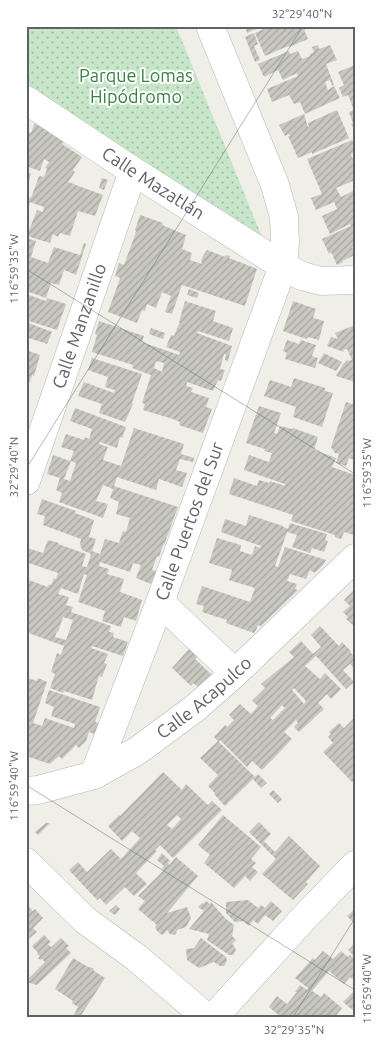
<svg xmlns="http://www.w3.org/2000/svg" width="381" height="1043" font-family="Ubuntu,sans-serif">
<defs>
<pattern id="park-dots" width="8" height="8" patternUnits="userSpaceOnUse" patternTransform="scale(1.25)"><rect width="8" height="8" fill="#c6e5c9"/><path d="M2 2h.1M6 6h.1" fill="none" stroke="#a4bda7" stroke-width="1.8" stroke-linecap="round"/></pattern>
<pattern id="building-hatch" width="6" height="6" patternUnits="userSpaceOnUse" patternTransform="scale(1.25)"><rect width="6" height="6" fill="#c8c8c1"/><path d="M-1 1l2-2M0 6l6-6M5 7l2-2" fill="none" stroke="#a6a6a1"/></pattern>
</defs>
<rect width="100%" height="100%" fill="#efeee7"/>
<path fill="url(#park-dots)" d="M26 26H176L264 242 26 85Z"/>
<path fill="url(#building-hatch)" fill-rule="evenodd" d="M245 26H263L247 33Z
M270 26H309L310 28 304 30 308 39 289 47 288 46 265 56 255 33Z
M254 33 258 44 254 46 260 60 255 62 245 37Z
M318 45 319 49 330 45 337 60 326 64 334 85 332 86 330 80 325 82 328 90 334 86 340 98 305 114 300 102 294 104 289 95 272 102 267 89 298 76 297 73 283 80 278 70 264 77 258 64 289 51 290 54 298 51 302 59 310 56V54L314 52 312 47Z
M355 65V131L351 124 353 123 349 112 354 110 348 95 343 97 339 88 344 85 338 72Z
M337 110 349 138 312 154V152L298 158 288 136H290L289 134 285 136 279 125 304 114 308 127H309L308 123Z
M35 122 64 142 62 144 82 157 73 170 75 172 68 182 103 195 95 216 78 211 70 236 60 233 58 237 53 234 50 243 27 236 37 210 43 212 44 207 30 202 26 212V196L31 198 39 176 44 177 47 169 45 168 49 162 44 159 40 171 26 166V131L31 133Z
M352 140 355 146V152L351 154 352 158 355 157V180L336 188 341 197 355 190V246L352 247 355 255 342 261 343 262 337 265 331 252 329 254 322 239 351 226 350 224 330 234 322 216 337 209 334 202 316 210 311 198 322 194 307 159Z
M26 172 31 174 27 188H26Z
M102 178 108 180 104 190 99 188Z
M140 215 163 223 162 225 186 235 182 249 192 253 190 260 202 264 201 261 204 254 207 250 225 257 226 255 230 256 229 258 257 269 245 306 182 285 172 314 165 312 171 296 162 292 156 308 147 304 145 311 142 310 137 323 108 312 120 278 115 276 119 263 124 265 135 235 136 231 135 230Z
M26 238 36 241 31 257 48 263 54 247 80 255 84 243 86 244 76 275 64 270 59 285 51 283 46 298 26 291Z
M189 289 199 293 197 298 187 295Z
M26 294 46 301 47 298 66 304 57 330 26 320Z
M185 301 216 311 213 321 233 328 229 341 198 331 197 333 232 346 228 361 225 360 226 354H224L220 369 225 370 221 381 218 380 213 391 187 382 186 386 193 388 191 392 209 398 206 407 212 409 203 433 179 425 180 422 173 419 143 410 145 404 142 403 151 375 132 368 133 365 92 352 97 335 95 334 99 321 144 336 142 342 179 355 180 352 166 347 171 335 174 336 178 326 180 323 179 322ZM156 361 164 363 162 372 154 368Z
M293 301 316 309 313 318 324 321 319 340 308 337 306 339 283 331Z
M26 322 52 332 47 344 26 337Z
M355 325V382L336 376 343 364 347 360 348 361 352 360 347 349 343 350 344 352 327 346 331 337 338 339 335 333Z
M151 328 165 333 163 339 149 334Z
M287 340 299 344 301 340 316 345 312 356 318 358 315 368 285 359 287 353 283 351Z
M26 350 40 355 34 376 32 375 30 382 26 381Z
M324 353 342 362 336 371 318 363Z
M92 358 142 374 132 403 133 404 125 422 99 413 102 404 78 396 84 382 114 393 115 390 105 387 108 377 88 370Z
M294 378 325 388V391L333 393 322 427 293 417 296 407 264 396 270 380 291 387Z
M346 402 355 405V460L349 458 346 466 336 463 339 454 335 453 331 447Z
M259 406 281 413 274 433 277 434 280 426 292 429 293 428 318 437 314 450 336 458 332 467 355 475 354 535 344 532 341 539 335 537V535L291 521 293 515 229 494 234 478 257 486 259 480 269 483 270 481 285 486V484L244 470 249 455 269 462 272 453 264 451 265 449 246 443Z
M75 408 126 427 122 438 120 437 117 448 100 442 99 444 108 447 103 460 121 466 134 428 184 444 181 454 194 458 193 462 180 459 176 470 187 473 182 487 159 479 156 490 117 477 114 486 178 507 164 545H163L159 557 157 556 152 570 156 571 151 584 136 578 141 565 133 563 130 572 100 562 99 566 109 569 107 574 124 579 120 592 142 600 136 621 124 617 121 627 102 621 105 611 78 602 87 575 84 574 78 594 61 588 58 594 69 597 66 605 73 607 71 612 111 626 109 632 114 633 113 637 128 642 123 656 92 646 91 648 108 654 104 663 107 664 102 677 99 676 98 679 92 700 64 691 63 693 50 688 55 674 51 672 57 653 61 655 64 646 26 632V601L29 593H26V579L48 587 49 584 51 585 54 578 56 579 58 573 26 562 27 548 43 553 48 540 59 543 58 544 86 554 82 566 87 567 91 554 82 550 80 544 81 539 43 525 45 516 37 514 42 499 76 511 75 513 94 520 89 537 96 539 92 551 100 554 105 539 119 543 123 531 126 532 130 518 116 514 119 502 110 498 113 489 103 485 96 501 108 504 103 518 59 502 62 493 56 490 60 478 47 474 53 455 70 461 74 451 61 447 66 434 84 440 85 437 89 439 92 429 70 421ZM71 461 76 463 70 481 64 479ZM63 617 73 620 66 640 55 637 57 631 58 632Z
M249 515 283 526V527L288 529 290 523 327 534 325 540 328 541 324 552 312 548 310 553 292 547 297 535 287 532 275 566 278 567 285 547 326 560 323 565 315 573 310 570 306 579 290 574 287 581 297 584 295 589 298 590 261 626 258 625 256 630 254 633 226 623 227 620 202 612 204 606 196 604 202 586 250 602 255 588 229 580 232 570 209 563 217 538 241 545 240 551 252 555 255 546 260 548 261 546 221 532 225 519 246 526Z
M355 589V627L346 619 348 617 343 612 350 606 344 600Z
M320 626 339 646 342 642 351 651 350 652 355 657V669L350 664 343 670 354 682 346 689 316 656 305 666 320 679 325 673 341 689 331 699 327 694 318 703 324 709 299 732 294 727 298 723 296 720 284 732 292 739 276 756 262 770 252 761 247 767 220 740 219 742 255 777 258 774 267 783 261 788 253 779 225 806 214 794 215 793 208 786 218 775 200 758 218 741 214 737 225 725 227 727 234 720 229 715 240 704 251 714 258 706 252 701 265 688 261 684 294 657 289 652 301 641 313 654 321 647 311 635ZM294 688 306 701 304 704 292 690ZM282 705 285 708 273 720 270 718Z
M190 648 198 656 195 659 211 674 198 687 193 683 191 686 172 668Z
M28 678 37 681 38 678 47 682 33 723 42 726 45 718 74 728 75 724 51 716 54 707 45 703 49 690 100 707 95 722 99 723 94 734 89 732 86 741 79 748 76 745 62 759 59 756 50 764 26 756V682Z
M353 719 355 721V779L352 782 323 752 333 743 328 737 331 734 329 732 339 723 344 728Z
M163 772 182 790 186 784 208 805 212 801 222 810 173 858 160 845 155 850 157 851 136 873 147 884 134 896 125 887 106 905 100 898 97 900 69 870 78 862 87 872 111 849 121 859 140 838 132 831 122 841 108 826 119 815 120 816ZM177 815 181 819 172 829 167 825Z
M273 790 282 799 278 803 269 794Z
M223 815 261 847 251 859 256 863 252 867 258 872 250 881 245 876 234 888 204 863 210 855 198 845Z
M259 822 271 834 264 841 275 852 289 836 320 866 306 882 308 884 293 900 262 874 276 859 249 832Z
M46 823H50L38 835 35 832Z
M162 853 170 861 168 863 169 865 176 857 198 876 167 913 187 907 191 918 186 927 177 930 176 934 174 935 170 934 167 930 165 933 162 935 157 931 155 927 157 925 138 909 145 901 138 896 164 870 162 869 164 866 157 860Z
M248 900 258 908 261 905 265 908 271 901 282 911 273 921 265 915 258 924 253 920 249 926 243 921 235 922 226 913V902Z
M206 901 210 904 211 902 225 918 234 925 232 936 236 940 232 944 234 946 236 950 233 955H229L207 940 209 934 189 929 204 911 198 907 202 903 203 904Z
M116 905 120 909 115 915 109 911Z
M28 906 33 911 35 909 43 918 33 928 37 932 26 941V908Z
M355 909V924L347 916Z
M44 935 51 942 48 944 51 947 61 938 69 946 66 948 71 953 37 985 26 982V981L45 962 42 959 40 960 38 958 40 956 37 954 38 953 32 946Z
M201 938 226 957 227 961 224 966H220L214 962 199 968 187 960 186 949 194 948Z
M355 943V957L348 950Z
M323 951 333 959 341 951 348 957 350 955 355 959 353 962 355 963V976L352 979 350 977 344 984 329 971 312 991 321 997 324 993 342 1008 335 1017H281L269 1007 277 996 287 1004 297 992H295L300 985 307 990 308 988 295 978 313 958 315 960Z
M73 958 88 967 93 968 94 971 105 978 80 1017H73L78 1007 72 1003 73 1001 55 989Z
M353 992 355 994V1012L343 1002Z"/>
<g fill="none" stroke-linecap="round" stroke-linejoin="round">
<g stroke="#b4b6ba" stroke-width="29">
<g id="minor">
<path id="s1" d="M26 100 133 171 283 266 302 276 321 281 355 280"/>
<path id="s2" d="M26 481 133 171"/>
<path d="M160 602 235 673"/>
<path id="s3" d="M94 775 160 602 283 266 285 243 284 217 275 185 210 26"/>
<path id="s4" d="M26 791 38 790 94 775 137 751 194 709 235 673 355 558"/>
<path d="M26 862 85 920 137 958 206 1017"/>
<path d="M214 1017 302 920 355 865"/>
</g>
</g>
<use href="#minor" stroke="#fff" stroke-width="28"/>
</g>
<path fill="none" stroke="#5e6166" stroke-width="1" stroke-opacity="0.45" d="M26 269 355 474M26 469 303 26M26 785 355 990M293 1017 355 918"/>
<g text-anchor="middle" stroke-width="4" stroke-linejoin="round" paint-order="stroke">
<g font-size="18" fill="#3b8045" stroke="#fff">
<text x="136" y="82">Parque Lomas<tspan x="136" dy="21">Hipódromo</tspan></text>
</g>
<g font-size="18" fill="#5e6166" stroke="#fff">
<text dy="6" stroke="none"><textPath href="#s1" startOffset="152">Calle Mazatlán</textPath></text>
<text dy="6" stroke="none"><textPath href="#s2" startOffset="164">Calle Manzanillo</textPath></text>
<text dy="6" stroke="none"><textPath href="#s3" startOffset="271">Calle Puertos del Sur</textPath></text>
<text dy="6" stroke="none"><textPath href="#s4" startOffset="205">Calle Acapulco</textPath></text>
</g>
</g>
<rect width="381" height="1043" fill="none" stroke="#ffffff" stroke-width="55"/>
<rect x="28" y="28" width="326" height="988" fill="none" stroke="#5e6166" stroke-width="2"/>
<g font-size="12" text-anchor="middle" fill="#5e6166">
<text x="302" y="18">32°29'40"N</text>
<text transform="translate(14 269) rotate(-90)" y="4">116°59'35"W</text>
<text transform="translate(14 467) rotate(-90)" y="4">32°29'40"N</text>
<text transform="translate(367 473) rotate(-90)" y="4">116°59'35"W</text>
<text transform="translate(14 786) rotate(-90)" y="4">116°59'40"W</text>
<text transform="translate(367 989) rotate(-90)" y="4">116°59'40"W</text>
<text x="294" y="1034">32°29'35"N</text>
</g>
</svg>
